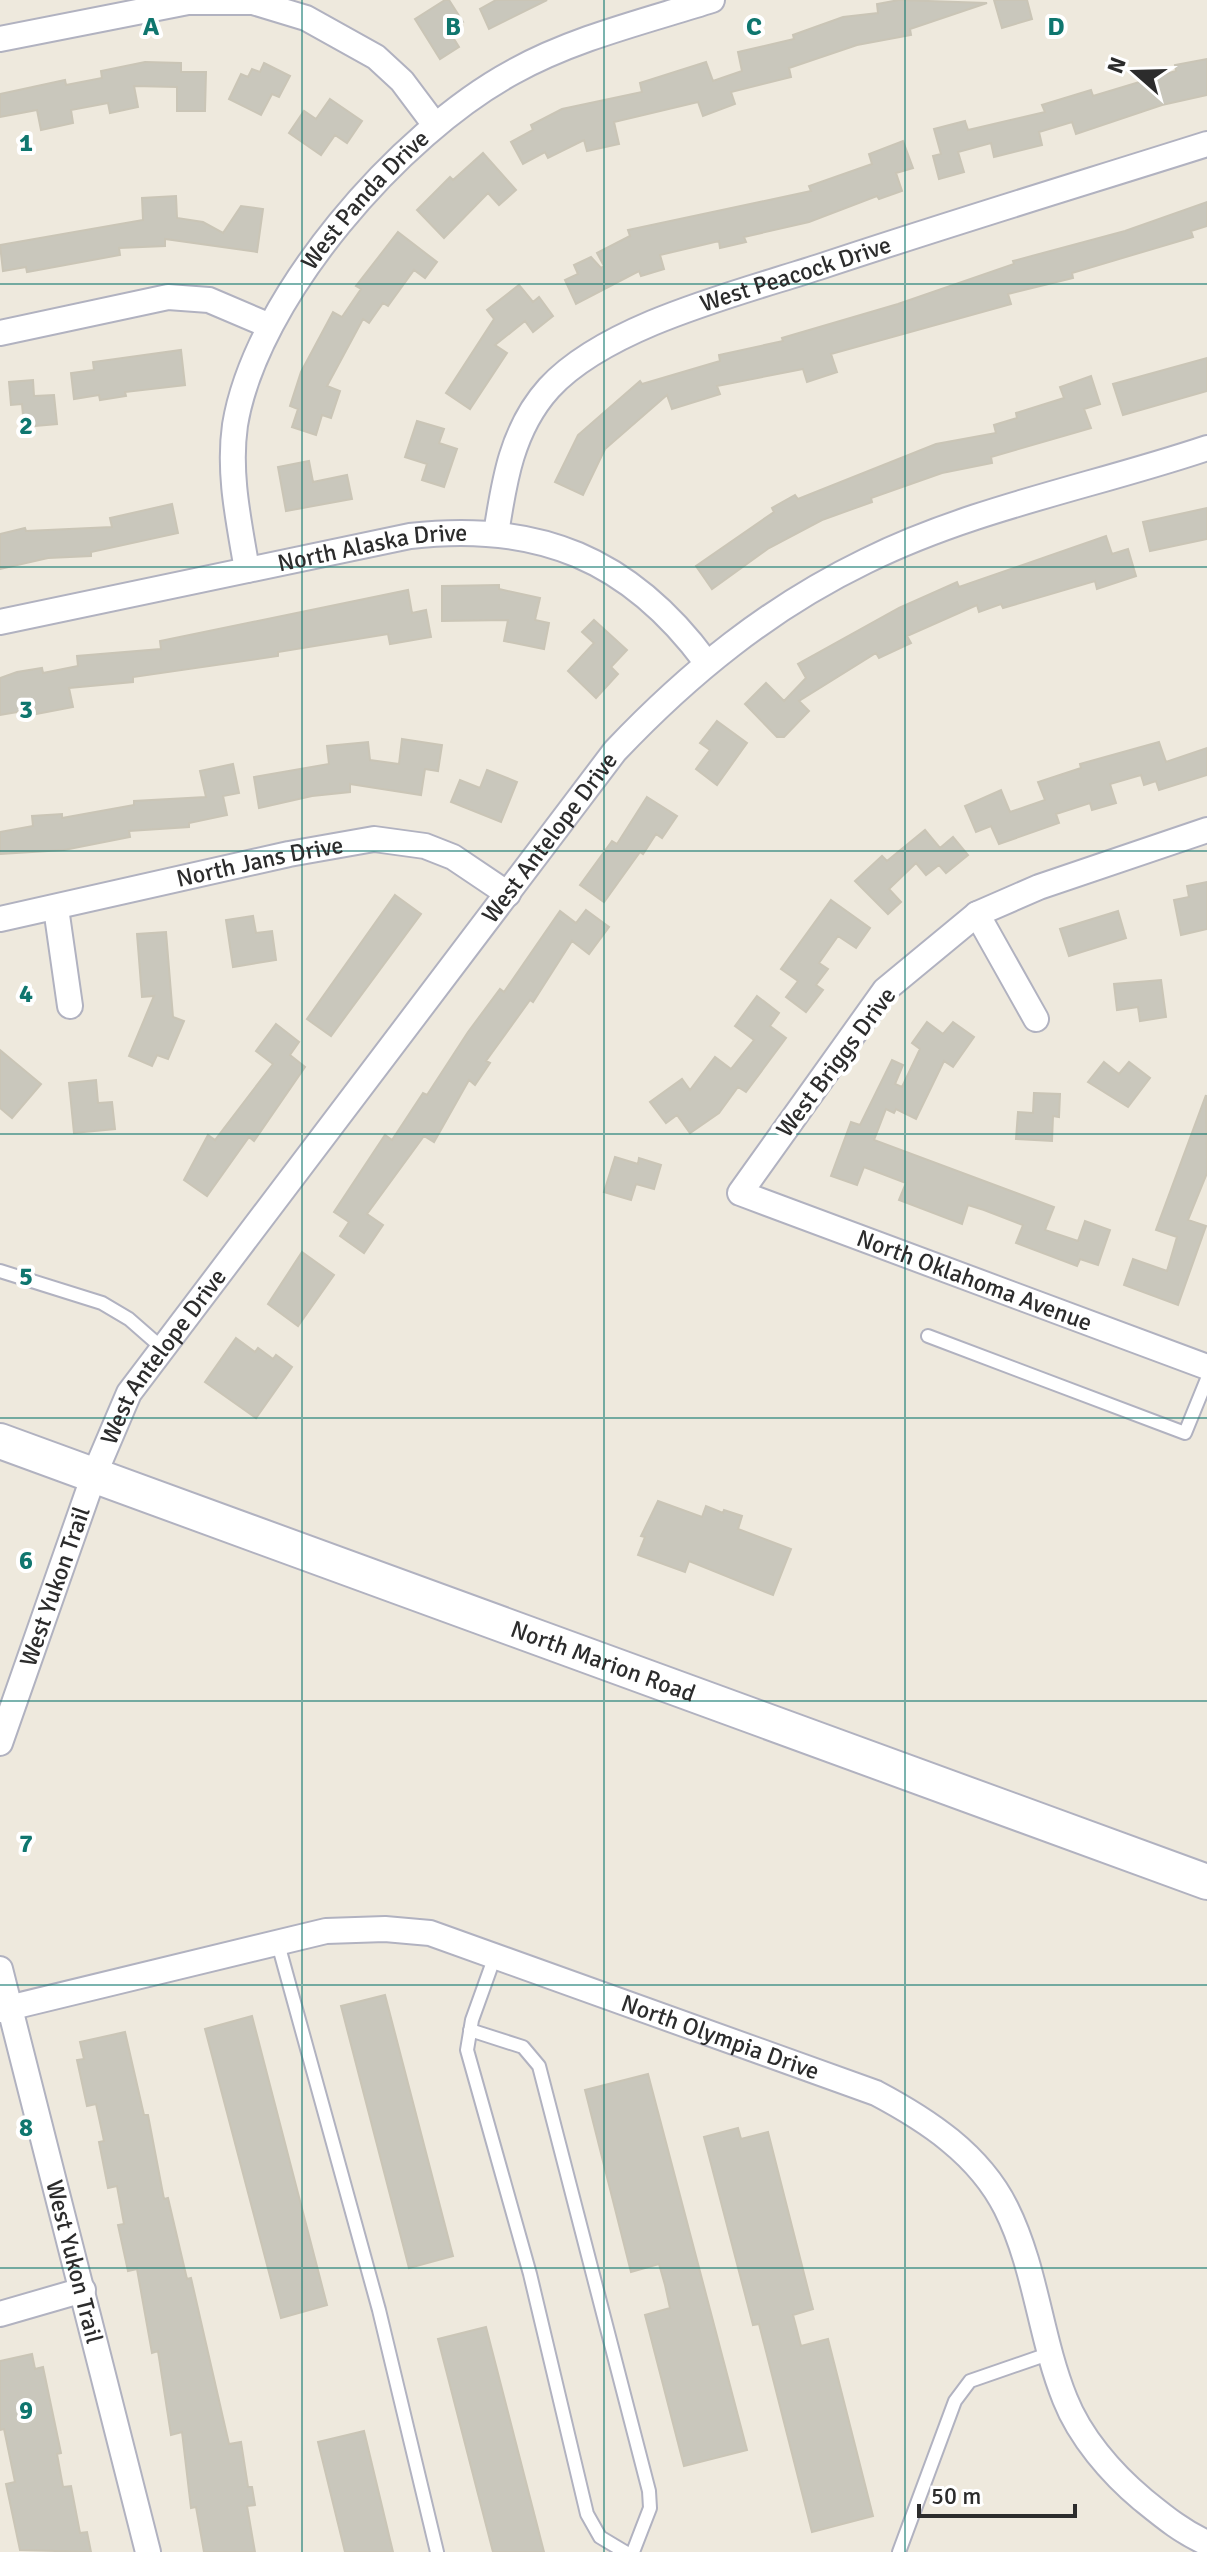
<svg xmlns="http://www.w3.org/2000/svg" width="1207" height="2552" font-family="Signika,sans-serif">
<rect width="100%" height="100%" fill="#eee9dd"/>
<path fill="#c9c7bc" stroke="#cac5b6" stroke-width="2" d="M445 0H449L463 22 449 31 459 47 440 59 415 19Z
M496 0H547L489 29 480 9Z
M899 0 987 3 910 29 911 35 857 45 789 68 791 77 731 92 735 104 703 116 698 102 614 122 619 144 587 151 584 140 548 158 545 152 523 164 511 142 533 130 531 125 562 109 642 92 640 83 706 62 713 81 742 71 738 52 794 39 793 35 843 17 878 13 877 4Z
M994 0H1027L1032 19 1002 28Z
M1207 59V95L1162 105 1076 134 1072 122 1039 132 1042 145 994 157 991 143 958 152 964 172 939 179 933 156 941 154 934 129 965 121 968 130 1045 112 1042 105 1091 90 1093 96 1176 71 1175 65Z
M145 62 181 63V72H206L205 111H177V87L134 86 138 107 110 113 108 103 71 110 73 123 41 130 37 110 0 117V94L65 80 66 85 102 78 101 71Z
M264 63 290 76 279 97 272 94 261 115 229 99 241 74 248 77 252 69 260 72Z
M330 99 362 121 347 143 335 135 321 155 289 133 304 111 316 119Z
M903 141 913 168 896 173 902 191 879 199 877 196 809 222 744 237 746 242 720 248 719 241 660 255 664 269 641 276 639 271 576 304 565 280 578 274 574 265 591 257 601 268 604 266 597 253 630 236 628 230 811 191 809 186 872 164 869 154Z
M483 153 516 190 499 205 488 193 444 238 417 210 450 177 453 180Z
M176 196 177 218 203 222 223 233 241 206 263 209 257 252 165 239V246L119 248 120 255 27 272 26 267 3 271 0 245 143 220 142 198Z
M1207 202V226L1191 231 1193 237 1072 273 1073 278 1008 294 1011 304 831 354 837 372 807 382 803 369 717 386 720 394 672 409 667 395 605 449 583 495 555 482 578 435 640 381 642 384 720 361 719 355 783 341 782 338 898 304 1014 264 1013 261 1125 231Z
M398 232 437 262 425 278 414 270 388 306 383 303 369 323 363 319 327 386 340 391 331 418 322 415 316 435 292 427 298 409 290 406 301 372 333 312 342 317 361 289 356 286Z
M519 285 533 302 539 297 553 316 533 332 525 321 495 345 507 353 470 409 446 393 494 319 487 310Z
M181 350 185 385 125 392 126 396 100 400 99 395 74 399 71 373 94 370 93 362Z
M1207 358V391L1123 415 1113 384Z
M1091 376 1100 404 1084 409 1091 428 991 457 992 463 942 473 871 498 872 502 822 520 769 548 712 589 696 566 774 512 772 508 795 495 798 499 936 444 996 433 994 425 1017 418 1016 413 1064 398 1060 387Z
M33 380 34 396 54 395 57 424 24 427 22 404 11 405 9 382Z
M417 421 444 429 439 443 457 449 444 487 422 480 427 464 405 457Z
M309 461 313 482 347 475 352 499 286 511 278 467Z
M172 504 178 533 91 552V556L48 558 0 569V534L25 528 26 531 112 527 110 518Z
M1207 508V539L1150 551 1143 522Z
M1106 536 1112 554 1128 549 1136 576 1097 589 1095 581 1003 608 1001 604 979 612 977 605 907 636 911 643 879 658 876 653 799 701 809 711 784 737H777L745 704 766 683 784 701 806 678 798 664 899 608 957 582 959 587Z
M499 585V589L540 598 535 620 549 623 544 649 504 641 508 620 442 621V586Z
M408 590 412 613 426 610 431 637 390 644 388 634 278 652V656L133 677V682L69 688 73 707 36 714 35 709 0 715V678L17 672 42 668 43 673 78 666 77 656 161 649 160 641Z
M594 620 627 650 611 667 618 674 596 698 568 671 594 643 582 632Z
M717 721 747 743 717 785 696 769 710 750 700 743Z
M402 739 442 745 438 771 425 769 421 795 350 784V792L312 796 259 808 254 777 329 764 327 746 368 742 370 760 399 764Z
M1159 742 1166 762 1207 748V775L1159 790 1156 781 1144 785 1141 775 1110 784 1116 803 1092 810 1090 803 1056 814 1059 823 999 844 991 826 976 832 965 806 1001 790 1010 812 1045 800 1038 782 1081 768 1080 764Z
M233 764 239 793 223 796 227 815 189 823V827L129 831 130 837 64 850 0 854V832L33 826 32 816 62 814V818L134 805V801L206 797 200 771Z
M487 770 517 782 501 822 451 802 460 780 480 788Z
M647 797 677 816 662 838 656 834 643 854 640 852 604 902 580 885 612 841 617 844Z
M925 830 940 848 953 837 968 855 946 873 939 865 926 875 916 863 889 889 901 902 888 914 855 881 882 856 887 861Z
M1207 882V929L1181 935 1174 900 1189 897 1187 886Z
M395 895 421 914 331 1036 307 1019Z
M831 900 870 928 856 948 838 936 819 963 828 969 816 985 823 990 806 1012 786 997 798 981 781 969Z
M586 910 609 927 589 954 572 941 533 1002 530 1000 486 1061 490 1063 475 1085 469 1080 434 1142 424 1136 367 1214 383 1225 364 1253 340 1236 349 1222 334 1212 385 1135 392 1140 423 1093 427 1095 468 1032 500 989 504 992 560 911 576 923Z
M1118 911 1126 938 1069 956 1060 929Z
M253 916 256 933 272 931 276 960 233 967 226 920Z
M166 932 173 1017 184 1021 168 1059 157 1055 152 1066 129 1056 154 996 142 997 137 934Z
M1161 980 1166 1017 1140 1021 1138 1007 1117 1010 1114 984Z
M757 996 779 1013 770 1026 786 1038 746 1092 738 1087 719 1113 690 1133 677 1115 666 1123 650 1102 682 1079 690 1090 715 1057 731 1069 754 1040 735 1026Z
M927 1022 943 1034 953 1022 974 1037 953 1067 944 1061 916 1119 896 1109 894 1113 886 1109 874 1140 1054 1207 1045 1230 1078 1241 1085 1221 1110 1230 1098 1265 1080 1259 1077 1266 1016 1243 1023 1225 984 1210 968 1205 962 1224 899 1200 906 1183 864 1167 857 1185 831 1176 851 1122 860 1125 892 1060 903 1065 895 1084 902 1087 920 1049 912 1043Z
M276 1024 299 1042 290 1055 305 1067 254 1141 249 1137 207 1196 184 1180 208 1135 215 1140 273 1064 256 1051Z
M0 1050 41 1084 12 1118 0 1108Z
M1104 1062 1119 1074 1129 1062 1150 1078 1128 1107 1088 1082Z
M96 1080 98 1103 112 1102 115 1129 74 1133 69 1083Z
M1034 1093 1060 1094 1059 1117 1053 1116 1052 1141 1016 1139 1018 1112 1033 1113Z
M1206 1095 1207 1173 1188 1220 1206 1226 1178 1305 1124 1285 1133 1259 1167 1271 1177 1237 1156 1230Z
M615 1157 638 1164 639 1158 661 1165 654 1189 636 1184 631 1200 604 1192Z
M302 1252 334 1275 298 1326 268 1304Z
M236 1338 255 1352 258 1348 273 1359 276 1355 292 1367 256 1418 205 1382Z
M658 1501 702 1517 706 1506 723 1513 724 1510 742 1516 738 1529 791 1549 773 1595 689 1561 685 1572 638 1555 645 1537 641 1536Z
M385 1995 453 2256 409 2268 341 2006Z
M252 2016 327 2305 281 2318 205 2029Z
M125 2032 144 2115H148L164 2199 168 2198 187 2279 191 2278 229 2444 241 2442 248 2487H252L255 2505 247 2506 255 2552H204L196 2507 191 2508 182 2432 171 2435 158 2351 152 2353 137 2269 128 2271 118 2225 124 2224 117 2186 108 2188 99 2142 104 2141 96 2104 87 2106 77 2060 84 2059 80 2042Z
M648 2074 747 2450 684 2466 645 2315 670 2308 665 2285 659 2264 631 2272 585 2090Z
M738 2128 741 2139 768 2132 813 2309 793 2315 801 2346 828 2339 873 2516 812 2532 759 2324 753 2325 704 2137Z
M486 2327 544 2552H493L438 2339Z
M32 2354 35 2369 43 2367 61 2453 57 2454 63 2487 71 2486 80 2533 87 2532 91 2552 20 2550 6 2484 15 2482 4 2429 0 2430V2361Z
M364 2431 393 2552H345L318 2442Z"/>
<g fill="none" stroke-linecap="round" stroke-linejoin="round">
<g stroke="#b1b2c0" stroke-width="16">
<path id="service" d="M0 1271 102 1303 129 1319 161 1347
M928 1336 1185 1433 1207 1379
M277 1940 379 2310 437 2552
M495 1956 472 2020 467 2050 530 2274 587 2514 600 2537 625 2552
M470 2030 523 2047 539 2066 649 2491 650 2508 633 2552
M899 2552 955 2401 970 2381 1051 2353"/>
</g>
<g stroke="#b1b2c0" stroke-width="28">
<g id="minor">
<path d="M0 39 188 2H253L306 18 376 57 402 81 435 125"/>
<path d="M0 333 168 297 209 300 270 326"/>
<path id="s1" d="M496 534C504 481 512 429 549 388 607 325 739 293 819 267 948 224 1077 185 1207 144"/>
<path id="s2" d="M247 570C239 522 228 474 235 425 256 297 400 133 513 72 574 38 646 21 712 0"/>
<path id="s3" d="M0 622 410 536C538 521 630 559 706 662"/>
<path id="s4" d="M1207 830 1039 887 977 914 885 990 740 1193 1207 1367"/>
<path d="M56 908 70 1006"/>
<path d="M977 914 1036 1019"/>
<path id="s5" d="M0 919 289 854 374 839 425 846 453 857 508 894"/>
<path id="s6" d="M0 1743 94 1475 129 1393 615 751C689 673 769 608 866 561 973 508 1094 486 1207 448"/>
<path id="s7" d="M0 1969 148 2552"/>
<path id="s8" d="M0 2010 326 1931 385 1929 430 1933 876 2093C927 2120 979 2154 1006 2208 1036 2268 1040 2337 1065 2399 1080 2437 1111 2473 1142 2499 1163 2516 1182 2532 1207 2543"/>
<path d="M0 2314 83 2290"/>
</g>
</g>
<g stroke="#b1b2c0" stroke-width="38">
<g id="secondary">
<path id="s9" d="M0 1441 1207 1882"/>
</g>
</g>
<use href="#service" stroke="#fff" stroke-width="12"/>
<use href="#minor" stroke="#fff" stroke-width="24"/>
<use href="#secondary" stroke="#fff" stroke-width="34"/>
</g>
<path fill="none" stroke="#0f766e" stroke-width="2" stroke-opacity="0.55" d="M302 0V2552M604 0V2552M905 0V2552M0 284H1207M0 567H1207M0 851H1207M0 1134H1207M0 1418H1207M0 1701H1207M0 1985H1207M0 2268H1207"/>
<g text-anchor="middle" stroke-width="8" stroke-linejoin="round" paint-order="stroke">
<g font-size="24" fill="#2c2c2c" stroke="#fff">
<text dy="8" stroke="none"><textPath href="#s2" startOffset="410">West Panda Drive</textPath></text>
<text dy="8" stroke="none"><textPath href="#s1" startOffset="432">West Peacock Drive</textPath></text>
<text dy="8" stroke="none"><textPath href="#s3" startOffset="380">North Alaska Drive</textPath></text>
<text dy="8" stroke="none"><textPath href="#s6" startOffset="1070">West Antelope Drive</textPath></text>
<text dy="8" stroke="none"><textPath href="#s5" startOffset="266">North Jans Drive</textPath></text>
<text transform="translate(836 1062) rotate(-53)" y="8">West Briggs Drive</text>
<text dy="8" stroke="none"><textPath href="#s4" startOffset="864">North Oklahoma Avenue</textPath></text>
<text dy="8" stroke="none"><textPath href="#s6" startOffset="422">West Antelope Drive</textPath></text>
<text dy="8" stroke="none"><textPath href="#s6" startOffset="166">West Yukon Trail</textPath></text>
<text dy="8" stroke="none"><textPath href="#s9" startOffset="642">North Marion Road</textPath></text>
<text dy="8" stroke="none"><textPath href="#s8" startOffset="748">North Olympia Drive</textPath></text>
<text dy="8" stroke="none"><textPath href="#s7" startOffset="302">West Yukon Trail</textPath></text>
</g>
</g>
<g font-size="26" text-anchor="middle" font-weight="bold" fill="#0f766e" stroke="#fff" stroke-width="8" stroke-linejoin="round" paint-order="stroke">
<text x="151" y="35">A</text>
<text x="453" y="35">B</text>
<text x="754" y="35">C</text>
<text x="1056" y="35">D</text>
<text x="26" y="151">1</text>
<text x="26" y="434">2</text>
<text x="26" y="718">3</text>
<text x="26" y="1002">4</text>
<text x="26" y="1285">5</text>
<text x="26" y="1569">6</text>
<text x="26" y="1852">7</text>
<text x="26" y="2136">8</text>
<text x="26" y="2419">9</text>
</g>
<g transform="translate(1135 72) rotate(290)" stroke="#ffffff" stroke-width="6" paint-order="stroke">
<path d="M0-6L14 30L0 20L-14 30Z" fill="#2c2c2c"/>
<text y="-12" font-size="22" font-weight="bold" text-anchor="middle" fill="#2c2c2c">N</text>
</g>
<path d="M919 2504v12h156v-12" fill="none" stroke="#2c2c2c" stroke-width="4"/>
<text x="931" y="2504" font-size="24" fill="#2c2c2c" stroke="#ffffff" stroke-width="6" paint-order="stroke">50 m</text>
</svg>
